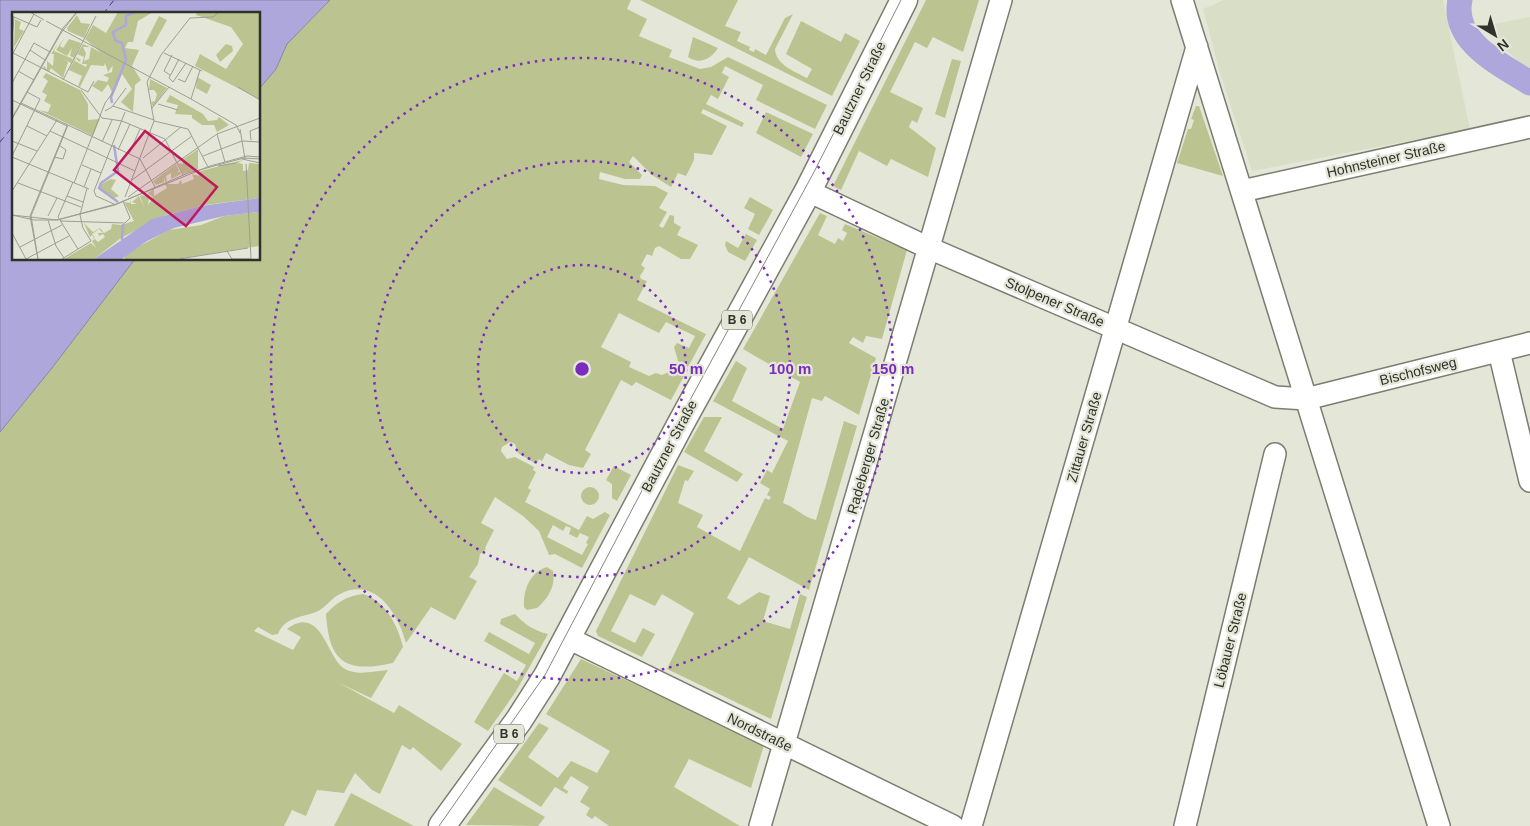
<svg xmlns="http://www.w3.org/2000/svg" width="1530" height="826" font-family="Helvetica,sans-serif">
<rect width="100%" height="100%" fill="#e4e7d7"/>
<path fill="#d9dec7" d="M1224 0H1443L1470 129 1252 171 1221 76 1203 9Z
M1530 17V73L1500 44 1488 25Z"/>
<path fill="#bbc490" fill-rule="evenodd" d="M330 0H631L627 9 647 19 639 36 672 50 669 57 700 69 711 67 728 57 827 105 815 129 756 100 763 85 725 66 722 73 729 77 718 99 711 95 706 104 744 123 742 127 703 109 701 113 727 126 712 155 694 153V160L686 176 678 173 671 187 652 175 633 156 629 162 642 175 640 179H625L600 172 599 179 623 185 655 186 668 193 659 208 667 212 659 226 663 228 670 215 674 216V223L681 227 677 235 698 245 690 259H681L659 246 655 248 652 256 647 254 641 265 645 268 640 276 641 279 647 281 637 300 706 334 688 367 678 361 674 347 677 343 689 348 695 336 666 322 659 333 619 313 601 347 631 362 629 367 649 376 656 373 662 375 673 370 684 376 671 400 636 382 632 386 621 380 585 450 591 454 583 468 569 465 546 453 542 461 539 459 536 464 518 453 515 444 510 442 502 447 501 451 507 459 515 457 534 467 533 470 536 472 528 488 531 490 525 502 579 530 587 516 593 519 605 512 610 515 582 568 555 554 549 555 539 531 523 516 495 497 481 523 494 530 485 548 486 549 480 554 478 564 469 577 477 581 455 620 431 607 406 643C398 614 376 576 340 594 331 598 326 608 316 612 300 618 285 617 278 634L272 635 258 627 254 631 293 650 301 637 287 629C322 603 327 660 345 669 357 676 375 671 388 670L371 698 339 683 394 713 399 705 462 744 441 771 413 747 410 750 402 745 380 794 372 790 355 773 344 793 317 790 306 816 292 810 284 826H0V432L52 368 135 259H259V89L276 69 287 44ZM553 525 563 531 566 526 571 528 569 534 577 538 580 533 589 537 586 543 588 544 582 555 547 537Z
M640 0H738L725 26 741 32 737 41 750 47 749 50 754 52 755 49 766 55 785 18 793 14 775 49C776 65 794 71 807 78L812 69 786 54 801 21 841 42 845 33 860 41 832 96Z
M926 0H979L963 52 933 37 927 48 915 42 890 92 923 108 917 123 912 120 909 127 936 148 928 177 891 159 887 166 859 151 841 190 833 186Z
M693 37 718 48C711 59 700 65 688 57Z
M952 59 961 61 945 118 935 114Z
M1196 106H1199L1223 176 1177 163 1188 129H1191L1194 120 1191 119Z
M766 112 813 134 801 157 756 133Z
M750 197 773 210 759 235 748 229 755 214 744 208Z
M820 213 827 216 818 235 835 244 838 238 843 241 847 233 842 230 845 224 907 250 882 339 866 336 863 343 853 337 849 343 876 358 859 415 825 396 822 401 812 398 783 503C795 507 803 517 816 520L844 421 857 426 809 590 749 557 727 598 739 605 759 592 770 596 763 621 790 629 800 594 807 597 771 719 667 669 694 613 662 594 655 606 630 594 611 631 635 643 643 628 655 634 642 657 598 636 596 631 678 465 694 471 688 481 685 480 678 503 703 515 697 527 740 551 765 498 769 500 771 497 767 495 770 489 760 483 767 470 772 473 788 441 713 401 736 361 747 368 732 401 783 429 800 382 743 349Z
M746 234 757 240 745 261 728 252 725 245 726 241 738 248Z
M704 417H722L704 451 743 474 737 482 684 452Z
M614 466 631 475 617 501 612 498V484L606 480Z
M581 496a9 9 0 1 1 18 0a9 9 0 1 1-18 0Z
M547 567 553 571C556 586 548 599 537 608L527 610 524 607C523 590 530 572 547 567Z
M363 594C386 601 398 626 403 647L393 663C347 673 329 664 326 614 337 602 347 596 363 594Z
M515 614C524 624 535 631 548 634L515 693 488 731 474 722 504 673 517 681 526 665 484 641 489 632 529 654 535 643 500 624 501 619Z
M581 659 764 745 751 788 689 759 674 787 740 826H609L595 816 592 819 586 815 590 808 580 802 589 787 571 776 563 788 568 791 567 794 555 787 541 807 498 780 539 723 549 728 528 757 558 778 571 761 597 773 610 751 546 714Z
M494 787 545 817 538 826 466 825Z
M351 793 414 826H334Z"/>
<path fill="#ada7dc" stroke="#8884a7" d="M0 0H330L287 44 276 69 259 89V14H14V259H135L52 368 0 432Z"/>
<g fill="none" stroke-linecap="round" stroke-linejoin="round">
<path stroke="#ada7dc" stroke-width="25" d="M1460 0C1451 42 1502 65 1530 83"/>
<path stroke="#46397a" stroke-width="1" stroke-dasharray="6 5" stroke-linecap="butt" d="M103 14 114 0
M0 142 14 125"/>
<g stroke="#7a7d6f" stroke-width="24">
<path id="minor" d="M1182 0 1439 826
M808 191 929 248 1275 397 1306 399 1530 343
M1242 191 1530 127
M1499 351 1530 481
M568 638 953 826
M760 826 1001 0
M971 826 1197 47
M1185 826 1275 454"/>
</g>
<g stroke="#7a7d6f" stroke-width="29">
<path id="major" d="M442 826 519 720 547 676 680 425 808 191 904 0"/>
</g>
<use href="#minor" stroke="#fff" stroke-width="21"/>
<use href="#major" stroke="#fff" stroke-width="26"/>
<path stroke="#86887d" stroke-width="1" d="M439 826 545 675 677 424 814 172 901 0"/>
</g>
<g fill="none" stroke="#7b2cbf" stroke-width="2.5" stroke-dasharray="2.5 5">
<circle cx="582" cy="369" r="104"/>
<circle cx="582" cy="369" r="208"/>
<circle cx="582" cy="369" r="311"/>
</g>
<g text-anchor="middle" stroke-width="4.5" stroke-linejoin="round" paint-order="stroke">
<g fill="#e4e7d7" stroke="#66685f" stroke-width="1">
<rect x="722" y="310.5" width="30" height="19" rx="4"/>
<rect x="494" y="724.5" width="30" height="19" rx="4"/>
</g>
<g font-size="12" font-weight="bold" fill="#30312b">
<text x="737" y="324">B 6</text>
<text x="509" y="738">B 6</text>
</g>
<g font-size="14" fill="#30312b" stroke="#e4e7d7">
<text transform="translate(859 88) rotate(-64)" y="5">Bautzner Straße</text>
<text transform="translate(1386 159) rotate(-13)" y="5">Hohnsteiner Straße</text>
<text transform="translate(1055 302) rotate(23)" y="5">Stolpener Straße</text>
<text transform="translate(1418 371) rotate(-14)" y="5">Bischofsweg</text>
<text transform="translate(1084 437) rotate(-74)" y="5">Zittauer Straße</text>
<text transform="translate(669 446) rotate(-62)" y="5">Bautzner Straße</text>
<text transform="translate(868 456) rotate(-74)" y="5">Radeberger Straße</text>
<text transform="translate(1230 640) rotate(-76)" y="5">Löbauer Straße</text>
<text transform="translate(760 732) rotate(26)" y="5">Nordstraße</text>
</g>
</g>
<g transform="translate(12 12)">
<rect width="248" height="248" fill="#e4e7d7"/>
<path d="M106 0H141L126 9 121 30H116L113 36 127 38 120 54 129 68 123 73 121 100 109 90 120 77 110 62 103 79 100 80 96 72 90 80 80 74 86 68 95 70 97 66 91 63 100 60 101 51 73 27 81 13 94 21ZM185 0H247V87L183 54 188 42 214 57 231 32 219 15 184 3ZM65 3 69 11 78 12 72 26 56 19 55 16ZM147 4 155 8 140 35 133 32ZM3 7 9 10 7 17 12 19 2 35ZM52 26 48 34 51 36 57 27 69 31 62 46 58 44 60 36 55 44 44 38ZM46 31 42 39 61 47 59 51 51 47 56 50 51 66 39 56 37 60 31 56 32 54 35 57V49L41 54 42 42H39ZM71 32 78 35H71L74 41 72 49 77 47 79 35 100 47 101 53 96 60 93 51 92 54 79 53 68 75 66 74 70 64 57 58 64 45 69 48 67 50 64 46 63 49 74 55 75 52H70L72 45 65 42ZM214 32 220 34 221 39 208 50 204 43ZM34 61 68 78 76 92V108L88 107 81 124 27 98 36 100 39 93 32 89 35 83 30 80 36 69 31 65ZM185 65 199 73 195 82 184 76ZM138 67 155 76 141 95 139 90 143 89 145 82 142 78H137ZM158 83 191 102 196 109 205 108 207 105 217 113 205 120 202 113H190L180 106V103L163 102 166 93 154 90ZM186 137V157L171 162 166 151 171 152 170 148ZM231 148 226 151 231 152V159L236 158 237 151 247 152V186L193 193 154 203 109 226 82 247H52L79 231 84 236 80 229 83 227 86 230 93 225 91 222 87 224 86 221H91L87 217 80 222 83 226 79 228 82 226 80 223 78 225 72 211 81 220 88 216 92 221 99 217 100 212 109 213 122 209 112 190 118 191 119 188V192H125L120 190 127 184 132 195 128 184 130 183 137 186 136 193 141 185 136 181 142 177V184L155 176 153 172H166L169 168 170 172 182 167 180 162 187 164 185 160ZM164 152 167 158 165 161 168 159 169 162 159 167V161L154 164 155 169 153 170V165L152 170 144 173 141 169ZM99 167 104 168 99 177 107 184 102 186 88 178V173ZM247 200V234L165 247H112L115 241 157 218 189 213 212 204Z" fill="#bbc490"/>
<path d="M247 186V200L212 204 162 216 135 229 110 247H82L140 207 189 194Z" fill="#ada7dc"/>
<path fill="none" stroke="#ada7dc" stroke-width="2.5" d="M100 91 99 85 114 48 110 31 103 28 101 20 114 13V4L123 0M102 133 106 159 89 171 87 176 106 190M110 228 111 212M99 247 151 215 234 196"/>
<path fill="none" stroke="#9c9e92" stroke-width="1" d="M18 0 32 8M0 4 25 15 29 8M34 9 179 87 224 113 228 121M0 27 2 5M18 38 33 48M1 41 76 80 82 69M152 41 190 59M0 43 22 2M167 47 157 66 161 70 174 51M6 59 22 68M158 63 152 59 160 43M166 67 173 70 181 54M51 68 84 4M0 71 22 31 38 40M226 75 248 88M69 78 90 106M179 87 188 58M0 88 55 114 18 204 26 247M9 91 128 147M146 92 166 98M101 94 142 108M140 96 157 75M93 99 100 95 114 76M0 106 51 16 65 0M90 106 110 109 153 127 171 163M0 107 49 21 65 0M142 109 176 117 196 155M15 114 35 124M228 117 233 147M38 119 123 159M205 122 213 150M239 128 238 119 248 115M0 129 25 139M90 130 100 108M106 138 118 112M117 142 128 117M0 144 28 87 15 80M191 144 230 129 248 130M0 145 77 177M42 145 51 147 54 138 47 133M131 146 169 115M128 147 143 175M230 147 248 151M234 152 239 247M70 153 89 161M206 154 224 151M120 168 180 124M61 170 46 205 66 237M6 171 69 195M62 171 93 91 102 79M72 175 79 157M0 179 45 108M55 184 71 190M113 185 142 109 135 70 149 43 178 6 201 5 207 0M116 185 205 122 248 106M102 192 84 184 82 179 113 100M0 203 22 208H45L104 192 198 154 235 144 248 145M0 203 45 208 103 193 176 161 232 146 248 147M36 204 45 186M36 208 44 234 52 246M48 209 113 211 118 206 111 189M0 221 14 247M8 235 50 213M215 239 220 247H238M14 247 57 224M26 247 19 204 56 113M50 247 79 229 71 216 68 203 75 176M167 247 236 236"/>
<path fill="#c2185b" fill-opacity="0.15" stroke="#c2185b" stroke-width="2.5" d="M133 119 205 175 174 214 102 158Z"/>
<rect width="248" height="248" fill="none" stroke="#30312b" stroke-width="2.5"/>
</g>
<circle cx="582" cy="369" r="8" fill="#7b2cbf" stroke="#e4e7d7" stroke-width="2.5"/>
<g font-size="15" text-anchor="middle" font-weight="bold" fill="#7b2cbf" stroke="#e4e7d7" stroke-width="4.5" stroke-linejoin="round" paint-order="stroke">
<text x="686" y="374">50 m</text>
<text x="790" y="374">100 m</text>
<text x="893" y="374">150 m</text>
</g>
<g transform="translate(1495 35) rotate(142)" stroke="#e4e7d7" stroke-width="4" paint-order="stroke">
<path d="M0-4L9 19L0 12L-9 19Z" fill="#30312b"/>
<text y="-8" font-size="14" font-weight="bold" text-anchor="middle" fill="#30312b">N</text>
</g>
</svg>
